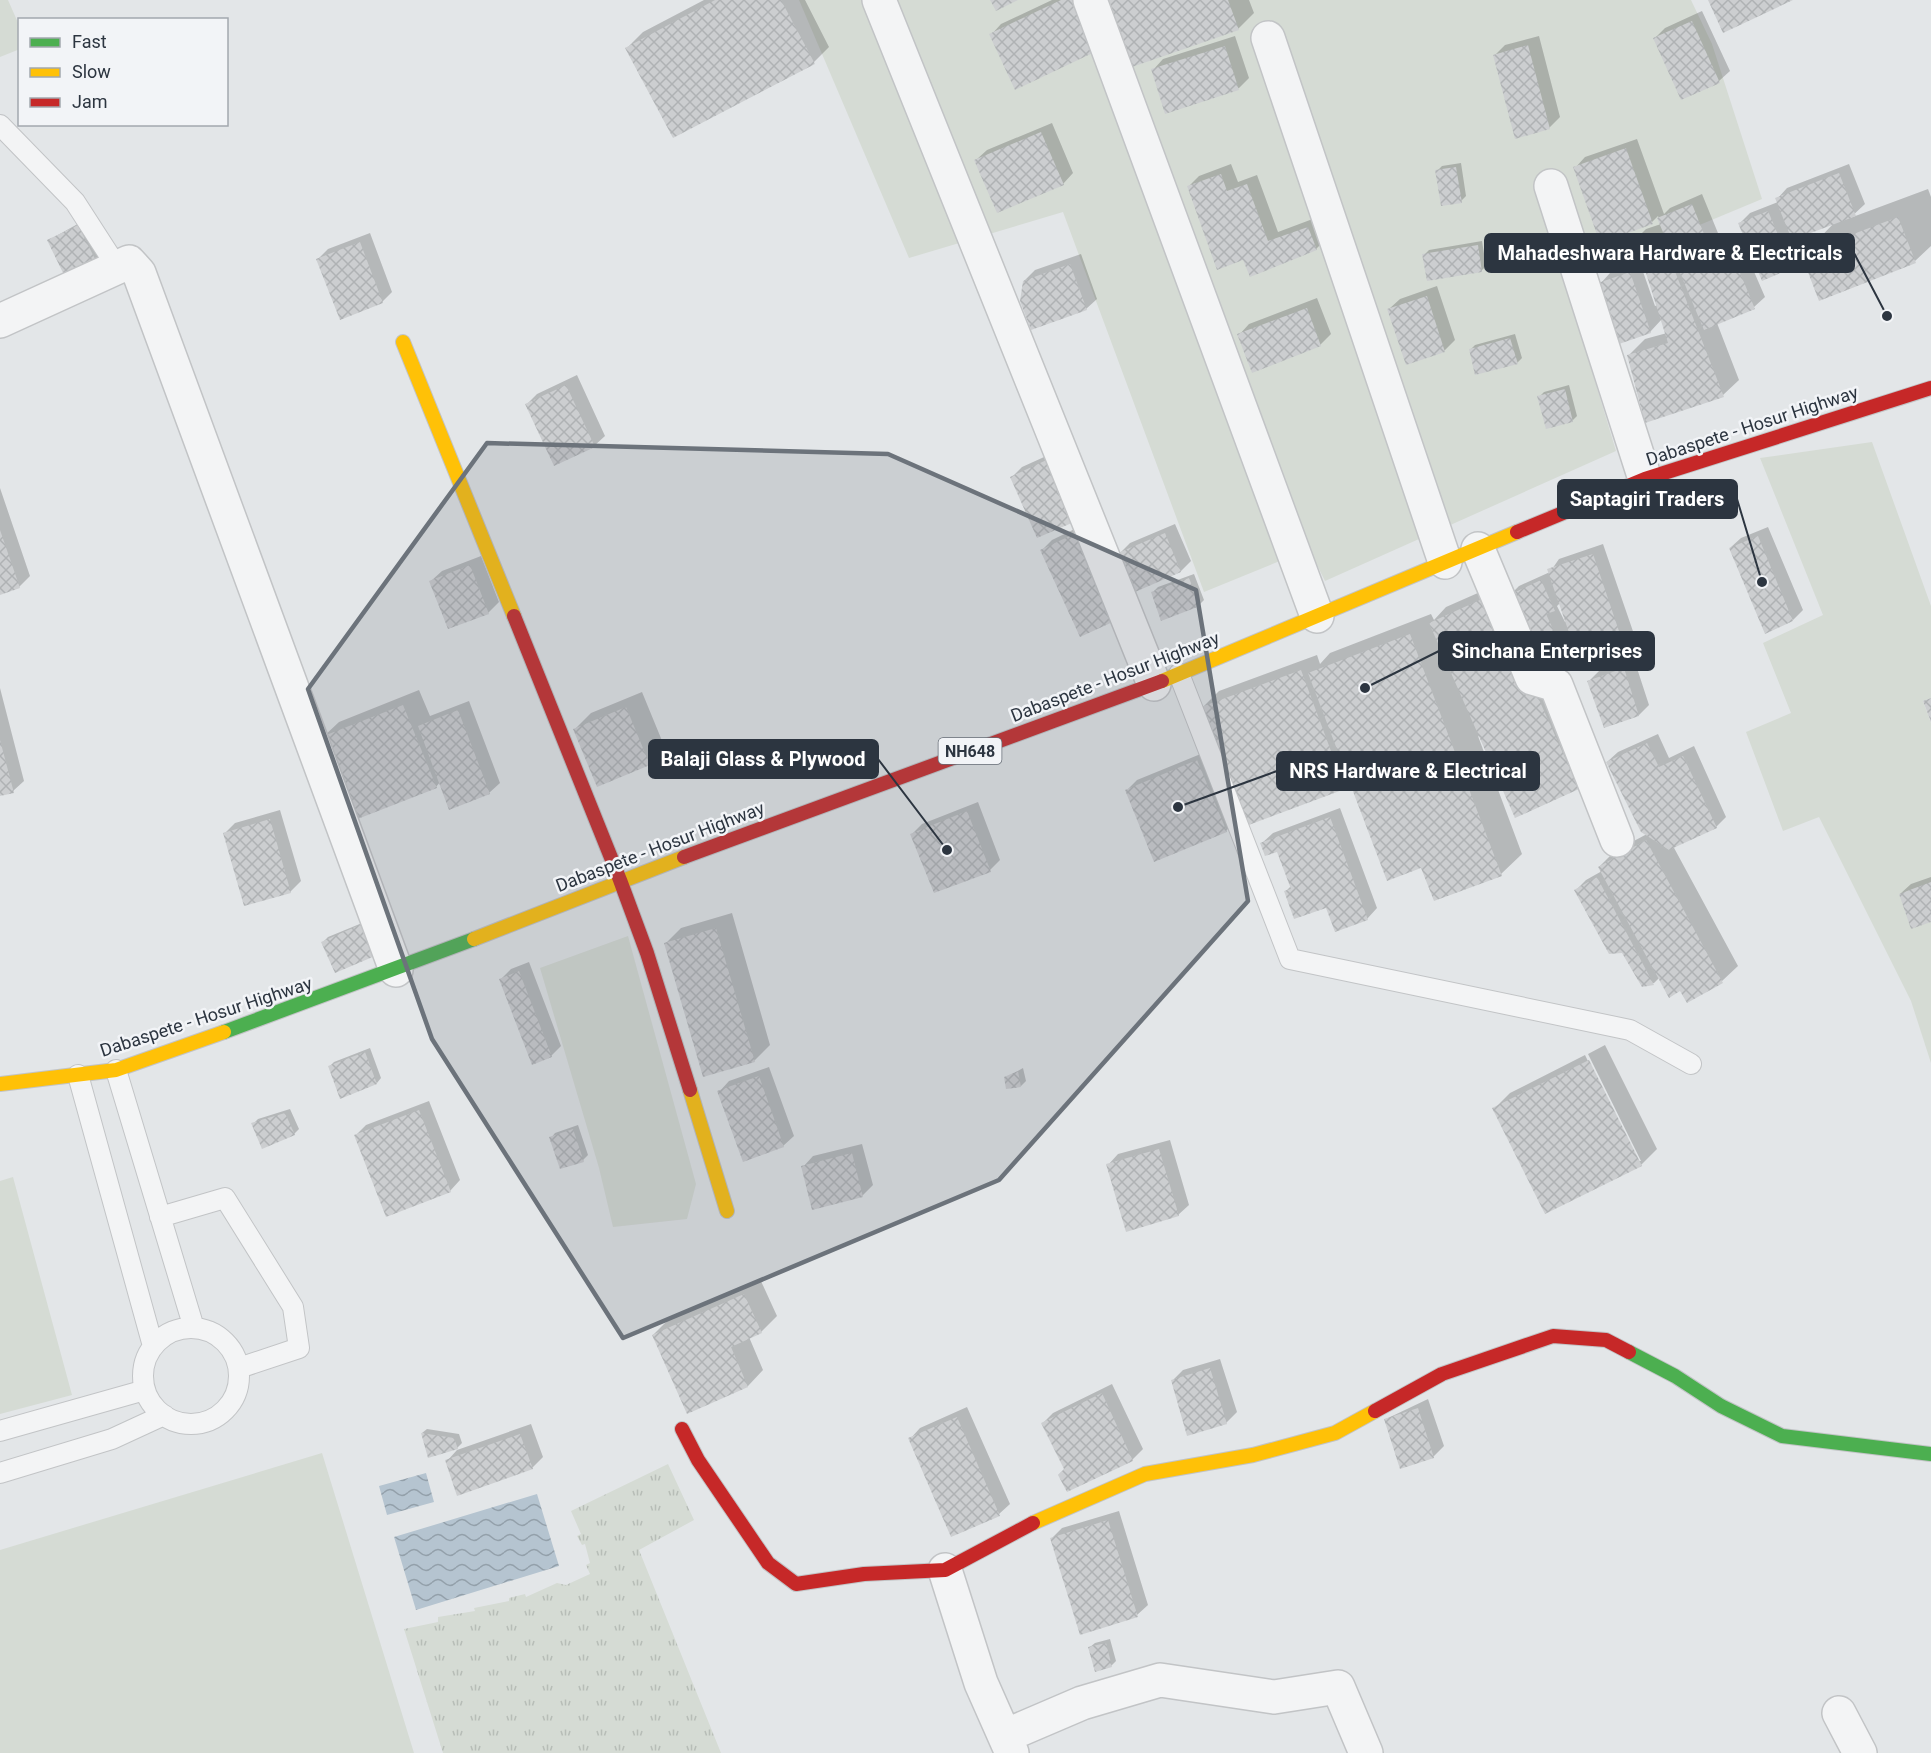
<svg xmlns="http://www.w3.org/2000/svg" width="1931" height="1753" font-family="Roboto,sans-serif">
<defs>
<pattern id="park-tufts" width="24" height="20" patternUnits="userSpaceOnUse" patternTransform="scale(1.5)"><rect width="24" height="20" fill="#d5dbd4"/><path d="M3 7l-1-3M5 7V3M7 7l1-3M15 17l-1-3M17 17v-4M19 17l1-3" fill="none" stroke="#b7bdb7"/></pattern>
<pattern id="water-waves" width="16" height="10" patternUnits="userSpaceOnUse" patternTransform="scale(1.5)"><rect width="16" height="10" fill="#b5c4d0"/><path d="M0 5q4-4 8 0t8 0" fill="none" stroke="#93a0aa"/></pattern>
<pattern id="building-cross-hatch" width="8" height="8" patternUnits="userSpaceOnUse" patternTransform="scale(1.5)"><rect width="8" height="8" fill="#ccced0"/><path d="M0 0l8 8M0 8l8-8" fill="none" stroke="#afb2b4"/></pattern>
</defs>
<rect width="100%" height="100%" fill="#e3e6e8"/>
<path fill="#d5dbd4" d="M0 0H8L19 25 20 49 0 57Z
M799 0H1691L1712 44 1762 199 1565 281 1616 451 1325 581 1309 549 1204 592 1063 212 909 258Z
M1872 442 1931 606V698L1923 701 1931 723V1063L1911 1001 1819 817 1783 831 1746 732 1791 713 1763 643 1823 615 1760 458Z
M628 936 696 1184 687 1219 613 1227 599 1168 540 968Z
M13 1177 72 1395 0 1414V1181Z
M322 1453 414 1753H0V1550Z"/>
<path fill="url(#park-tufts)" d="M668 1464 694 1520 639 1550 721 1753H443L404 1629 438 1622V1617L475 1611 474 1608 509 1601V1598L525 1594 526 1597 557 1583 566 1585 590 1574 586 1565 590 1563 585 1544 582 1545 577 1536 581 1534 571 1511Z"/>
<path fill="url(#water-waves)" d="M426 1473 434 1502 387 1515 379 1486Z
M537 1494 559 1566 416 1610 394 1537Z"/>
<path fill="#0003" fill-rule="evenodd" d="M704 0H805L829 47 814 62 627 48 643 32Z
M1052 0H1090L991 35 1001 24Z
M1110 0H1249L1254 13 1238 29Z
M1702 11 1730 71 1719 81 1682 98 1655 38 1665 28Z
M1235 36 1249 78 1239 88 1166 112 1153 70 1163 59Z
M1539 36 1560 117 1549 128 1495 55 1505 45Z
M1052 123 1073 173 1063 184 976 160 987 150Z
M1637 139 1664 214 1670 208 1702 194 1720 238 1707 251 1739 237 1765 297 1754 307 1717 323 1739 380 1723 395 1629 355 1645 339 1667 333 1662 319 1650 332 1600 284 1610 273 1640 263 1655 306 1658 305 1647 269 1630 245 1646 229 1661 224 1658 216 1652 222 1575 168 1585 157Z
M1461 163 1466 196 1461 201 1437 171 1442 166Z
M1231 164 1238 182 1257 175 1278 232 1318 217 1326 239 1316 249 1244 258 1189 186 1199 176Z
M1849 164 1865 204 1850 218 1928 189 1931 197V246L1915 261 1803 255 1836 221 1794 238 1801 257 1791 267 1739 224 1750 213 1778 202 1777 199 1787 188Z
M83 221 101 257 96 262 49 240Z
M370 233 392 292 382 302 318 259 328 249Z
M1482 241 1486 266 1481 271 1424 255 1429 250Z
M1081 254 1097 299 1086 309 1024 281 1035 270Z
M1437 286 1455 340 1444 351 1389 309 1400 299Z
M1317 298 1331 334 1320 345 1239 335 1249 324Z
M1515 334 1522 358 1517 363 1470 350 1475 345Z
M577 375 605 436 594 446 527 404 537 394Z
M1569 385 1577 416 1573 420 1539 397 1544 392Z
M1064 448 1080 518 1012 477 1022 467Z
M0 488 30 576 19 587 0 593Z
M1085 524 1125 609 1042 550 1052 540Z
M1175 524 1191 561 1181 571 1120 553 1130 543Z
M1768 527 1803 610 1793 620 1730 548 1741 538Z
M1603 544 1637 643 1627 654 1583 668 1572 637 1561 648 1509 596 1519 586 1550 572 1559 559ZM1560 603 1567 621 1565 622 1557 606Z
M481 556 499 602 488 613 431 581 442 571Z
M1194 574 1204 600 1199 605 1153 592 1158 587Z
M1496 585 1594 772 1578 788 1478 736 1522 854 1501 874 1435 899 1422 866 1351 781 1344 788 1203 707 1219 691 1317 655 1320 664 1330 653 1431 614 1434 620 1446 607Z
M1634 659 1649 705 1639 715 1589 681 1600 670Z
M0 688 24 781 13 791 0 795Z
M419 690 430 716 469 701 500 783 489 793 440 782 436 787 323 737 339 722Z
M642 692 665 748 649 764 575 729 591 713Z
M1658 734 1669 758 1694 746 1726 817 1716 827 1673 846 1738 966 1722 981 1681 989 1659 978 1654 983 1643 986 1623 951 1576 890 1586 880 1602 871 1599 867 1615 851 1647 834 1607 762 1618 752Z
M1208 751 1236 820 1226 831 1127 790 1137 780Z
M978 802 1000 860 990 870 912 834 922 824Z
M1340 808 1377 908 1367 919 1286 891 1291 886 1278 850 1262 843 1273 833Z
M280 810 301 881 290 892 225 833 235 823Z
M1931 877V920L1900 894 1911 884Z
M732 913 770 1045 754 1061 666 943 681 928Z
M367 921 379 950 323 942 328 937Z
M529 962 561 1046 551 1056 501 979 511 969Z
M1605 1045 1657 1149 1641 1165 1494 1109 1510 1093 1585 1055 1637 1161H1641L1588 1054Z
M370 1048 381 1078 377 1083 330 1066 334 1062Z
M769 1067 794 1136 783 1146 719 1092 729 1081Z
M1023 1068 1026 1081 1021 1086 1007 1087 1006 1078Z
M429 1101 460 1180 450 1191 356 1135 366 1125Z
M290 1109 299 1129 294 1134 253 1124 258 1119Z
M578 1125 588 1155 583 1160 551 1138 555 1133Z
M1170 1140 1189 1205 1178 1215 1108 1165 1118 1154Z
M862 1144 873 1185 862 1196 803 1167 813 1156Z
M760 1279 777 1316 761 1332 749 1337 763 1370 748 1386 688 1412 653 1335 669 1319Z
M1220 1359 1237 1412 1226 1423 1173 1380 1183 1370Z
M1112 1384 1143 1449 1132 1460 1067 1490 1066 1469 1043 1423 1053 1413Z
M1428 1399 1444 1446 1433 1457 1386 1419Z
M967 1407 1010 1504 999 1514 910 1439 920 1428Z
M531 1424 543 1457 532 1468 447 1461 457 1450Z
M427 1429 459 1434 462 1443 457 1448 422 1433Z
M1119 1511 1148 1605 1137 1615 1051 1539 1062 1528Z
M1110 1639 1116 1661 1111 1666 1090 1647 1095 1643Z"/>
<path fill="url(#building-cross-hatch)" d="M715 0H781L815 64 673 138 625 48Z
M990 0H1018L996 11Z
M1061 0H1075L1099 50 1015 90 989 34Z
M1109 0H1228L1239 30 1132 67Z
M1708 0H1793L1723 33Z
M1692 21 1720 83 1681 100 1653 38Z
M1528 45 1550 129 1515 139 1493 55Z
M1225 46 1239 90 1165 114 1151 69Z
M1041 132 1064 185 997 213 974 160Z
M1626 148 1653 224 1600 243 1573 167Z
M1456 167 1462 203 1441 206 1435 170Z
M1839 173 1856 216 1792 240 1775 198Z
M1221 174 1227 191 1247 184 1268 241 1308 227 1317 250 1250 277 1243 260 1217 270 1187 186Z
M1692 204 1710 249 1676 263 1657 218Z
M1768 211 1792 268 1762 281 1738 223Z
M1898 217 1916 263 1819 301 1801 254Z
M78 225 97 263 66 279 47 240Z
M1660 233 1724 397 1645 423 1627 355 1668 343 1645 270 1628 245Z
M360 242 383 303 340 320 316 259Z
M1478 245 1482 272 1427 281 1422 254Z
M1729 246 1755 309 1704 330 1678 268Z
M1070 264 1087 310 1031 330 1020 301 1023 281Z
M1630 272 1651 333 1619 344 1598 283Z
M1427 296 1445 352 1406 365 1387 309Z
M1307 308 1321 346 1252 373 1237 334Z
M1510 338 1518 364 1475 375 1469 349Z
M566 385 595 447 554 466 525 404Z
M1565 389 1573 422 1546 429 1537 396Z
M1053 457 1081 519 1037 538 1010 477Z
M0 530 20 588 0 595Z
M1165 533 1181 572 1135 592 1118 553Z
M1074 534 1115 621 1080 637 1040 550Z
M1758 536 1793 621 1765 634 1729 548Z
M1593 554 1627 655 1582 670 1547 569Z
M470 565 489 614 448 629 429 581Z
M1189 578 1200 606 1161 621 1151 592Z
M1541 580 1555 611 1546 614 1562 649 1536 661 1507 596Z
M1480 600 1520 690 1532 684 1579 789 1515 818 1429 623Z
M1410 634 1502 876 1434 901 1421 868 1387 881 1308 673Z
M1624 668 1639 716 1604 728 1587 681Z
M1301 670 1345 789 1246 826 1201 707Z
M1931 698V722L1923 701Z
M403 705 437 788 355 820 321 737Z
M626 707 650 765 597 787 573 729Z
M458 710 490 794 449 810 418 726Z
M0 740 14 793 0 796Z
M1647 743 1659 767 1683 756 1717 828 1669 850 1641 832 1606 762Z
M1197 760 1227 832 1154 862 1125 790Z
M967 811 991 872 934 893 910 834Z
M1330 817 1368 920 1335 932 1326 908 1294 919 1284 891 1291 889 1277 852 1265 856 1260 843Z
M270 819 291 893 244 906 223 833Z
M1646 840 1723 983 1687 1003 1680 991 1669 998 1598 867Z
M1597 877 1654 985 1642 987 1622 953 1609 954 1574 890Z
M1931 882V922L1911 929 1899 894Z
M362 924 375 956 335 973 321 942Z
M716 928 755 1062 703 1077 664 943Z
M519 971 552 1057 532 1065 499 979Z
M365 1052 377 1084 340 1099 328 1066Z
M1589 1060 1642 1166 1545 1214 1492 1108Z
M1018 1071 1021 1087 1006 1089 1004 1077Z
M759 1076 784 1147 743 1162 717 1091Z
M419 1110 451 1192 386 1217 354 1135Z
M285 1113 295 1135 262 1149 251 1123Z
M573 1129 584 1162 560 1169 549 1137Z
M1159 1149 1179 1216 1126 1232 1106 1164Z
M852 1153 863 1197 812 1210 801 1166Z
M744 1294 762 1333 731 1347 748 1387 687 1414 652 1335Z
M1210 1368 1227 1424 1187 1436 1171 1380Z
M1102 1393 1133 1461 1067 1492 1058 1475 1064 1469 1041 1423Z
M1418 1408 1434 1458 1400 1469 1384 1419Z
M957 1417 1000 1516 951 1537 908 1438Z
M421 1433 454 1438 458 1449 428 1458Z
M520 1434 533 1469 457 1496 445 1460Z
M1108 1520 1138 1617 1080 1635 1050 1538Z
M1106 1643 1112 1667 1095 1672 1088 1647Z"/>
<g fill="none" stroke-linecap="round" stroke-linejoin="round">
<g stroke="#c2c4c6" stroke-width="22">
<path id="lane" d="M0 125 75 202 117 267
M1179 674 1290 959 1630 1030 1691 1064
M116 1070 194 1328
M78 1075 153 1346
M160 1217 225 1198 293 1307 299 1348 239 1368
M143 1376a48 48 0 1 1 96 0a48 48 0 1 1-96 0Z
M0 1431 145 1390
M0 1473 112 1439 164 1415"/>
</g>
<g stroke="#c2c4c6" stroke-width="36">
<path id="street" d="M879 0 1154 684
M1090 0 1317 616
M1268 38 1445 562
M1551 186 1645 479
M0 321 129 262 139 273 396 970
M1478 549 1532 678 1556 685 1617 840
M945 1570 981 1683 1012 1753
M1839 1713 1860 1753
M1005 1736 1082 1703 1160 1680 1274 1697 1338 1687 1366 1753"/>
</g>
<g stroke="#c2c4c6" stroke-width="16">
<path id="fast" d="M224 1032 474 939
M1629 1352 1675 1376 1721 1406 1782 1436 1931 1454"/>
</g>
<g stroke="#c2c4c6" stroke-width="16">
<path id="slow" d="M403 342 514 616
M1162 681 1517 532
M474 939 684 857
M0 1084 116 1070 224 1032
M690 1090 727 1211
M1033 1523 1145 1474 1253 1455 1335 1433 1375 1411"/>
</g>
<g stroke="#c2c4c6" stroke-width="16">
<path id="jam" d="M1517 532 1645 479 1931 388
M514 616 620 880 647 953 690 1090
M684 857 1162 681
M1375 1411 1442 1374 1553 1336 1606 1340 1629 1352
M682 1429 698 1460 768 1563 796 1584 864 1574 945 1570 1033 1523"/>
</g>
<use href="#lane" stroke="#f3f4f5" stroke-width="20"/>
<use href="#street" stroke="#f3f4f5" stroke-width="33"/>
<use href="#fast" stroke="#4caf50" stroke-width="14"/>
<use href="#slow" stroke="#ffc107" stroke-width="14"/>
<use href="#jam" stroke="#c62828" stroke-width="14"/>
</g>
<path fill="#6c737b" fill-opacity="0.2" stroke="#6c737b" stroke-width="4.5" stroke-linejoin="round" d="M487 443 888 454 1196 590 1248 901 999 1180 623 1338 432 1039 308 689Z"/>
<g text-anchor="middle" stroke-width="5" stroke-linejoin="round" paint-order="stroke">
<rect fill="#f2f4f7" stroke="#676e77" stroke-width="1.5" x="938.5" y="738" width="63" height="26" rx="4.5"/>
<g font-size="16" font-weight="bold" fill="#2c3540">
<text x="970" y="757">NH648</text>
</g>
<g font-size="18" fill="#2c3540" stroke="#f2f4f7">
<text transform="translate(1752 426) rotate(-18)" y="6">Dabaspete - Hosur Highway</text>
<text transform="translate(1115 677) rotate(-21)" y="6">Dabaspete - Hosur Highway</text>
<text transform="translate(660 847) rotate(-21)" y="6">Dabaspete - Hosur Highway</text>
<text transform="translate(206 1017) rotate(-18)" y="6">Dabaspete - Hosur Highway</text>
</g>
</g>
<path fill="none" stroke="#2c3540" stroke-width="2" d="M1887 316L1854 253M1762 582L1737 499M1365 688L1439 651M947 850L878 759M1178 807L1277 771"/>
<g fill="#2c3540" stroke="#f2f4f7" stroke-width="2">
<circle cx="1887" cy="316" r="6"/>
<circle cx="1762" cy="582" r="6"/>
<circle cx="1365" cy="688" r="6"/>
<circle cx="947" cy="850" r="6"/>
<circle cx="1178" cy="807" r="6"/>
</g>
<g fill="#2c3540" stroke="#2c3540" stroke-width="2">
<rect x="1485" y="234" width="369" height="38" rx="6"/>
<rect x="1558" y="480" width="179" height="38" rx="6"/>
<rect x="1439" y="632" width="215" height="38" rx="6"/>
<rect x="649" y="740" width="229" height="38" rx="6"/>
<rect x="1277" y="752" width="262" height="38" rx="6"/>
</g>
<g font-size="20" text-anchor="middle" font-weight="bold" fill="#fff">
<text x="1670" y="260">Mahadeshwara Hardware &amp; Electricals</text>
<text x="1647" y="506">Saptagiri Traders</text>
<text x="1547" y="658">Sinchana Enterprises</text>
<text x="763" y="766">Balaji Glass &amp; Plywood</text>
<text x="1408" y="778">NRS Hardware &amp; Electrical</text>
</g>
<rect x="18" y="18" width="210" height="108" fill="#f2f4f7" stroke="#a3a8ae" stroke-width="1.5"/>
<rect x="30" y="38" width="30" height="9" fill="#4caf50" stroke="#a3a8ae" stroke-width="1.5"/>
<text x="72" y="48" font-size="18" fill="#2c3540">Fast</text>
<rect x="30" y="68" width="30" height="9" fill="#ffc107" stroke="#a3a8ae" stroke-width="1.5"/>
<text x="72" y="78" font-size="18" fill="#2c3540">Slow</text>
<rect x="30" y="98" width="30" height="9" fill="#c62828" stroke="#a3a8ae" stroke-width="1.5"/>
<text x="72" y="108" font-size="18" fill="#2c3540">Jam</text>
</svg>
